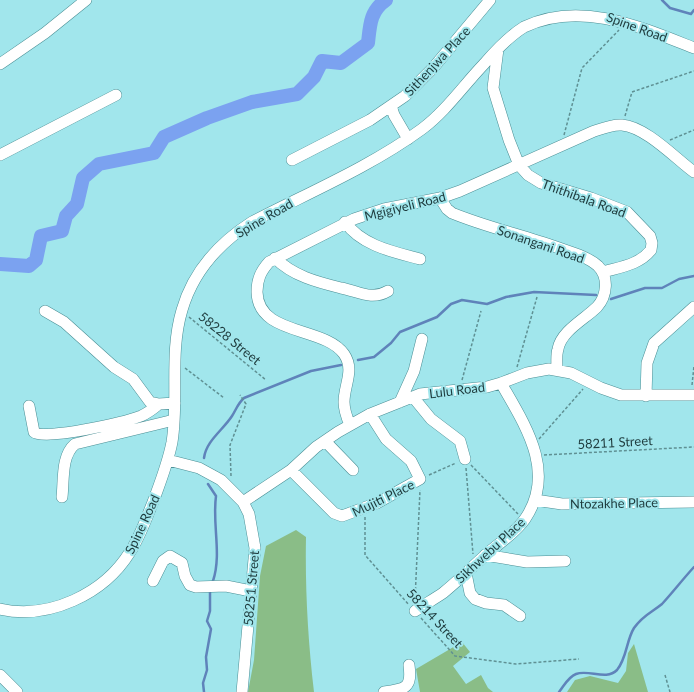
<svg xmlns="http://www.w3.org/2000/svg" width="694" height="692" font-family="Lato,sans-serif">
<rect width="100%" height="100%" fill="#a1e6ec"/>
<path fill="#8abd87" d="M296 530 306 537C305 589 308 640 314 692H248L254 660 260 576 266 546Z
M462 642 470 652 453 666 466 684 481 675 488 688 493 692H420L416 669Z
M634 644 648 692H567L575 680 590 676 618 683 626 671 628 653Z"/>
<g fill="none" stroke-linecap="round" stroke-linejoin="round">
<path stroke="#5f83ba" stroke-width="2.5" d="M662 0 670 8 691 14 694 10
M611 299 645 288H662L679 279 694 276
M358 360 374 357 391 343 400 332 437 317 451 304 462 300 487 304 506 297 534 292 596 295
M204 458C206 441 223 430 232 416 236 410 238 403 244 398L311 371 341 365
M208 484 216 496C212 524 222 554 213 581
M204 692 203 683 207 670 206 657 211 629 207 621 210 611V590
M559 692C564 686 568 677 576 674 589 669 606 681 617 670 627 658 626 641 634 628 643 615 651 613 662 604 673 592 683 579 694 567"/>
<path stroke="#7ba2f0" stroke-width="14" d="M0 264 29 266 36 260 41 236 62 231 66 216 77 204 83 178 99 164 154 153 164 137 207 118 252 102 297 94 314 77 322 61 341 63 368 43C370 25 370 11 386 0"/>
<g stroke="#4b8f95" stroke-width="12">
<path id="minor" d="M498 49 493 88 509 140 519 165 528 175 541 183 591 198 627 212 650 236 652 243 651 250C639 265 620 267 603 272
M0 64 45 33 86 0
M391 106 394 115 408 139
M0 155 116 95
M292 160 370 120 405 96 433 68 490 0
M440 198 447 209 452 213C486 227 522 235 556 247 570 252 587 256 598 266 609 277 607 296 597 307 585 319 561 331 558 349 556 355 557 363 557 370
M345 222C362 246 394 252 420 259
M275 258C293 276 317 282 341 288 358 291 371 301 388 291
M45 311 64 322 114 367 133 379 150 402 159 404 175 403
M646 396 647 363 654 343 694 307
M413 397 431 419 460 441 465 459
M400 402 414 371 422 339
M29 406 34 432C43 441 126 422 141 416 148 413 153 409 159 404
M350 425C347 418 344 410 344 402 344 385 355 370 344 354 324 326 258 336 257 292 257 279 261 271 269 262L354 219 384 209 440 198 460 191 592 132C601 129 612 124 622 125 646 127 675 158 694 172
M325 441 353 470
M168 460 199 468 221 480 243 502 249 514 255 548 242 692
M291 470 334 513 342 516 377 503 420 479 411 461 386 439 370 414
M62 497C64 480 61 456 75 444L174 420
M535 500 562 504 694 502
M243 502 291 470 316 447 338 432 370 414 420 394 487 387 501 383 527 373 549 369 571 373 601 388 621 395H694
M485 555 527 562 565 561
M466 573 470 593 475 599 486 603 504 605 520 616
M153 581 163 561 170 556 182 563 185 576 190 585 196 587 226 586 251 591
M0 609C49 620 104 594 130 552 140 537 146 519 153 502 160 483 168 463 172 442 179 399 169 353 182 310 193 272 219 243 252 222 308 193 370 167 422 129 446 111 463 86 484 64 496 50 508 37 524 27 580 0 641 27 694 48
M415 611C424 605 434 599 443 593 459 580 474 565 489 552 501 542 516 532 525 519 557 472 525 425 501 383
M0 675 17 692
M384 692C406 689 412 688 409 665"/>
</g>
<path stroke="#5f9093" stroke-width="1.5" stroke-dasharray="3 2" stroke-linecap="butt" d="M625 116 632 92 694 71
M564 135 582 68 619 30
M670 140 694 130
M189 317 266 380
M517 367 537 297
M185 368 224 398
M462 380 481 311
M692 385 694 366
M539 439 583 389
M544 455 694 447
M471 465 518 514
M466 468 473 554
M429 475 456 463
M231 476 230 445 246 404 240 395
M365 517V555L409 605
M415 600 420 490
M421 618 455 656 516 664 579 659
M665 675 670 692"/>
<use href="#minor" stroke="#fff" stroke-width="11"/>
</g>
<g text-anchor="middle" stroke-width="4" stroke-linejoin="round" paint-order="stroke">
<g font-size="13" fill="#1e3b3d" stroke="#a1e6ec">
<text transform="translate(637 27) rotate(20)" y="5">Spine Road</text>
<text transform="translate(437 61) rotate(-47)" y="5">Sithenjwa Place</text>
<text transform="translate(584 198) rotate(20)" y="5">Thithibala Road</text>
<text transform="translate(405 206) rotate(-14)" y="5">Mgigiyeli Road</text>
<text transform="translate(264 218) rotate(-30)" y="5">Spine Road</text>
<text transform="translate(541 244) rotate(19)" y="5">Sonangani Road</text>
<text transform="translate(230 338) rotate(39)" y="5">58228 Street</text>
<text transform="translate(457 390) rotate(-7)" y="5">Lulu Road</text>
<text transform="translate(615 442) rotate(-3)" y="5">58211 Street</text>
<text transform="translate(383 498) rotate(-26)" y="5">Mujiti Place</text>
<text transform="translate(614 503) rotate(-1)" y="5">Ntozakhe Place</text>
<text transform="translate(142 524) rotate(-65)" y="5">Spine Road</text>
<text transform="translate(490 550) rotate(-43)" y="5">Sikhwebu Place</text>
<text transform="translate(251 588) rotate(-85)" y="5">58251 Street</text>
<text transform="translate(435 618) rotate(47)" y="5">58214 Street</text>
</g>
</g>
</svg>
